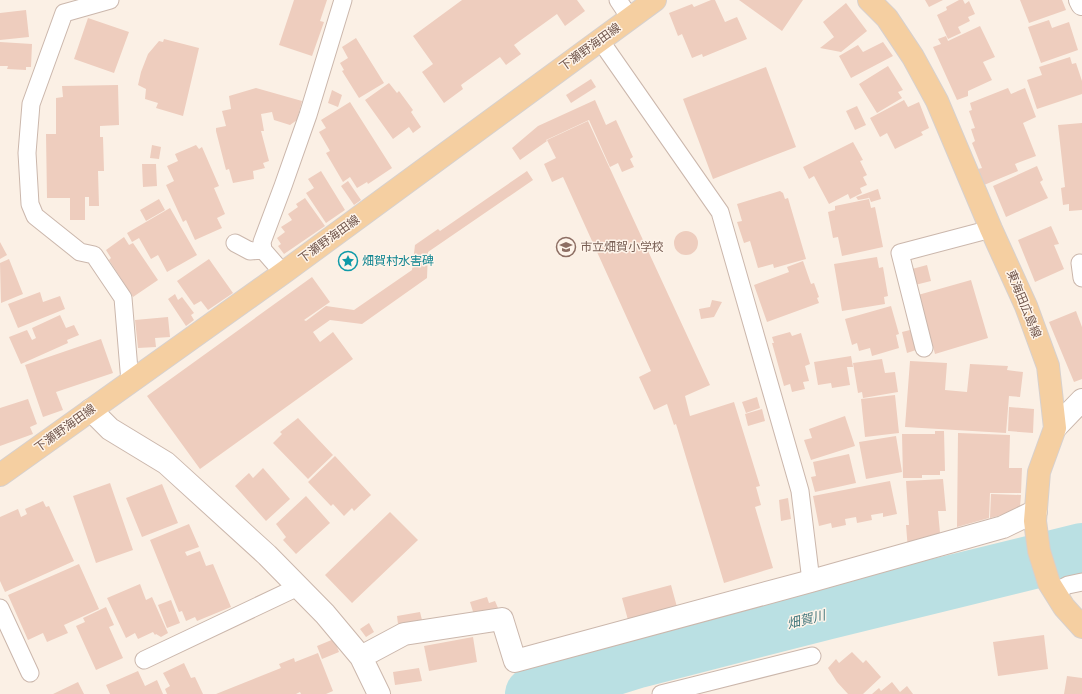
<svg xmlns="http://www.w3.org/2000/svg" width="1082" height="694" font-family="Ubuntu,'Noto Sans JP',sans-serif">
<rect width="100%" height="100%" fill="#fbf0e5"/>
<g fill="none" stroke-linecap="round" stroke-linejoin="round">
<path stroke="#bae0e3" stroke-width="54" d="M532 694 638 661 825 613 1082 550"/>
</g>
<path fill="#eecdbe" d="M294 0H327L320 21 324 22 312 56 279 45Z
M462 0H577L585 11 565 26 557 14 514 45 521 54 506 65 500 57 461 85 463 89 444 103 422 72 433 64 413 36Z
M711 0H715L725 22 737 17 747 39 703 57 702 54 692 58 682 34 678 36 669 13 692 4 694 7Z
M739 0H803L782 31Z
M925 0H943L929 7Z
M959 0H963L965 4 969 1 975 14 968 17 970 21 958 27 961 33 948 39 937 15 947 10 946 7Z
M1020 0H1062L1066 10 1029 23Z
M846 3 867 31 841 52 820 48 834 37 823 22Z
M26 10 29 37 0 40V13Z
M88 18 129 32 114 73 74 59Z
M1049 20 1052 28 1069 22 1078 50 1041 63 1028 27Z
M980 26 995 57 983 62 992 80 968 91V96L957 100 933 47 941 44 938 39 946 36 948 41Z
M356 38 384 83 359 98 342 71 344 70 340 63 348 58 342 47Z
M164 39 199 48 183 116 156 108 158 103 145 99 146 89 138 85 141 72 148 54 159 41 163 42Z
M0 42 32 44 31 67H26V70L7 69 8 66H0Z
M883 42 893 56 851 78 839 56 858 45 863 52Z
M1070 57 1072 64 1076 63 1082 81V94L1037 109 1027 80 1042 75 1039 67Z
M888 66 903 90 898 92 902 98 877 113 859 84Z
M766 67 796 147 713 179 683 99Z
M591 79 596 87 571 103 566 95Z
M389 83 397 93 399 91 413 110 411 112 421 127 413 133 409 127 393 139 365 100Z
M118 85 119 125 100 126V137H103L104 171H98L99 206H89V197H85V220H70V198H47L46 134H56V98L63 97 62 86Z
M256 88 302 101 297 120 290 125 274 120 272 112 261 114 264 131H261L269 161 263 163 265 168 253 171 254 179 233 183 229 169 226 170 216 131V128L226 126 222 111 231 109 229 96Z
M1008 88 1011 94 1025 88 1036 117 1023 123 1036 156 1015 164 1018 171 984 185 978 169 982 168 972 143 975 141 971 129 975 128 969 111 972 110 970 103Z
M332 90 342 95 338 107 328 103Z
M595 100 606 125 616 120 633 157 630 159 634 167 622 172 618 163 610 167 589 120 546 140 547 141 520 160 512 148 538 126Z
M904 100 908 107 919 102 929 128 921 132 923 135 895 149 887 133 880 137 870 118Z
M350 102 392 168 368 184 367 182 357 188 350 177 343 182 326 153 330 151 319 132 326 128 321 120Z
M857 106 866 125 855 130 846 111Z
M588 121 710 385 685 396 690 416 734 402 760 486 756 487 761 505 755 507 773 568 724 583 676 424 674 425 667 404 654 410 639 377 651 371 563 177 552 182 544 164 556 158 547 140Z
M1082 123V210L1069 211V204L1063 205 1061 188 1065 187 1058 125Z
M853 142 863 160 860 161 867 175 863 177 867 185 860 188 862 193 850 199 848 194 829 204 814 176 809 179 803 167Z
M152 145 161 147 159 159 150 158Z
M196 145 199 149 202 147 219 186 214 188 225 214 217 218 222 228 195 240 186 220 183 222 166 185 174 181 167 166 178 161 175 154Z
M142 164H156L157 186 143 187Z
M1037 166 1043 180 1040 182 1048 198 1006 217 993 186Z
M321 171 345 210 326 223 306 193 314 188 308 179Z
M527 171 533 180 428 252 427 278 362 324 330 320 313 332 320 342 333 332 353 359 200 469 147 396 312 277 330 302 304 320 306 321 326 306 354 310 412 270 415 245 438 229 440 231Z
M348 181 361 200 354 205 341 186Z
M878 189 881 199 871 202 868 195 869 198 858 200 856 197Z
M780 191 783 193 785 199 788 198 806 259 774 268 773 264 758 268 750 241 744 243 737 222 742 221 737 204Z
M305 198 325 226 284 254 278 246 281 244 277 238 285 232 281 227 292 220 288 214 298 207 296 204Z
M159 199 165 210 146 221 140 210Z
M869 199 871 208 875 207 883 247 842 256 838 237 833 238 828 212 835 210V206Z
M170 208 197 255 167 272 158 255 151 259 139 238 132 242 127 233Z
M1051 226 1059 244 1054 245 1064 269 1035 282 1018 240Z
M674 243a12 12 0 1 1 24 0a12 12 0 1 1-24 0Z
M124 237 129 245 133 243 158 280 133 297 109 260 111 258 106 250Z
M0 242 7 255 0 259Z
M877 257 879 268 883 267 888 296 884 297 885 304 842 311 834 264Z
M9 259 23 294 1 303 0 263Z
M209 259 233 293 208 310 201 301 194 305 177 281Z
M803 261 811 284 814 283 819 297 817 298 819 303 767 322 754 285 789 272 787 267Z
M927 265 931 281 915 285 912 269Z
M971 280 988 338 935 354 918 295Z
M40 292 43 302 60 296 65 309 18 328 8 304Z
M175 294 178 300 182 297 194 313 191 315 194 320 186 326 168 299Z
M712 300 722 302 714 317 701 319 699 309 710 307Z
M891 306 899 334 896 335 899 348 872 356 870 348 859 351 857 343 852 345 845 319Z
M1076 311 1082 327V379L1074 382 1049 322Z
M60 315 66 328 74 325 79 335 67 340 68 343 21 364 9 337 27 330 32 340 36 338 32 328Z
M168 317 170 337 155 338 156 347 138 348 135 320Z
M914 329 919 349 907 353 902 332Z
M790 332 792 336 801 333 810 364 805 366 809 381 803 382 805 389 792 392 790 384 784 386 772 343H774L772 337Z
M101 339 113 373 56 392 63 410 43 417 25 365Z
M851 356 853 367H847L850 385 832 388 831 383 818 385 814 362Z
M882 359 885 373 895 372 898 392 863 398 862 392 858 393 853 363Z
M910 361 947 363 945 390 967 392 970 364 1008 366 1007 370 1023 372 1020 397 1009 396 1006 433 905 427Z
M895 395 899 433 865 437 861 399Z
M757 397 760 408 746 413 742 402Z
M28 399 37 424 30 427 33 434 0 446V408Z
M1009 407 1034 409 1033 433 1008 431Z
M762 409 765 421 748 426 745 414Z
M845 416 855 446 811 460 804 440 812 438 809 429Z
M298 418 333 455 308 479 273 443 282 434 280 432Z
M935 431H944L945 471H940V475H922V478H903L902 434H935Z
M958 433 1010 435 1009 468H1022L1021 493H990L989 518 957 527Z
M896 436 902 472 866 479 859 442Z
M849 454 856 483 815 492 811 477 816 476 813 462Z
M335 456 371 495 354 511 352 508 344 516 333 504 331 506 308 482Z
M263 468 290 499 266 521 235 486 249 473 253 478Z
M943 479 946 511H938L940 533H937L938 540 908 550 906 525H909L906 481Z
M890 481 897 514 883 517V513L871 515 872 520 857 523 856 517 845 519 846 525 832 528 831 523 819 526 813 496Z
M110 483 133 550 96 563 73 496Z
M162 484 178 523 142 537 126 498Z
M991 494 1021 495 1020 507 1014 512 990 518Z
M306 496 330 523 296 554 283 540 286 537 276 524Z
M788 498 791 519 781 521 779 500Z
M43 501 46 507 49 506 74 561 5 592 0 581V517L18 509 21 517 27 514 25 509Z
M390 512 418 540 352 603 325 575Z
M189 524 199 547 185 552 187 556 200 551 206 566 213 564 231 607 197 621 195 617 186 621 182 611 179 612 150 540Z
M79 564 99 609 64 625 68 633 47 642 43 633 28 640 8 595Z
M140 584 146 600 152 597 168 633 161 637 156 634 155 635 153 632 138 639 135 633 126 638 107 598Z
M671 585 677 607 628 620 622 598Z
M487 597 489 603 495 601 498 608 475 618 470 602Z
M171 600 180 623 167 628 158 605Z
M106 607 114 625 109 627 123 658 96 670 76 626 85 622 83 618Z
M420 612 422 620 398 624 397 616Z
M369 623 374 632 366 637 360 629Z
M1044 635 1048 669 998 676 993 642Z
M473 637 477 662 429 671 424 646Z
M334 639 339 652 322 659 317 646Z
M852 652 863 663 866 660 881 677 863 694H848L837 682 828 668 836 659 839 663Z
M318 653 333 691 326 694H301L300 692 296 694H216L281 668 279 664 294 658 295 662Z
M184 663 191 678 195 677 203 694H167L165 689 170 686 163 673Z
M419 668 422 681 395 685 393 672Z
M138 671 145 686 157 680 163 694H110L106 685Z
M1067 676 1082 678V694H1064Z
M78 682 84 694H53Z
M892 682 900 692 907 686 913 694H872L879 688 881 691Z"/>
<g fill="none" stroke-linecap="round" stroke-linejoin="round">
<g stroke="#cbb7ac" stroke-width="19">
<path id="service" d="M110 0 64 13 31 104 27 153 30 204 35 216 80 252 94 255 123 298 130 382
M618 0 630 18
M600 40 720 212 800 491 811 581
M235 243 250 251 263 250
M1080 263 1082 278
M283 273 263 250 262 242 283 186 308 115 343 0
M924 348 900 253 991 229
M1054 592 1068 585 1082 582
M0 608 30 673
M144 660 298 587
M661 694 812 656"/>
</g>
<g stroke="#cbb7ac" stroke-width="24">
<path id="minor" d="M1080 0 1082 4
M91 410 110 429 166 463 267 555 325 614 361 657 379 694
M1055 428 1082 400
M361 657 404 634 502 619 515 661 811 581 1003 527 1036 511"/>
</g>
<g stroke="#d7d0cd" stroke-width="24">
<path id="primary" d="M869 0 887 18 913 57 937 101 991 229 1026 306 1048 366 1055 428 1039 472 1035 521 1039 551 1049 583 1064 607 1082 627
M0 475 283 273 655 0"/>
</g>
<use href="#service" stroke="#fff" stroke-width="17"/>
<use href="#minor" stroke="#fff" stroke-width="22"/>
<use href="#primary" stroke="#f5cfa1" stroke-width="22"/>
</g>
<defs>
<g id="school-ring" transform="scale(1)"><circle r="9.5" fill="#fef4ea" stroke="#8d6e63" stroke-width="1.5"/><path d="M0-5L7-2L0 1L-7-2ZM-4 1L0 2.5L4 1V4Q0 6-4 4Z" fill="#8d6e63"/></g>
<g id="sight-ring" transform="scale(1)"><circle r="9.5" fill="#fef4ea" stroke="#0f9aa8" stroke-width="1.5"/><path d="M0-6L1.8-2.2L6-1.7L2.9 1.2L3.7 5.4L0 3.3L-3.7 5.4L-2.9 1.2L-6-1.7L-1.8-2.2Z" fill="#0f9aa8"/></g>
</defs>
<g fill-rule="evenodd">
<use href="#school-ring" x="566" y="247"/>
<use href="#sight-ring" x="348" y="261"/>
</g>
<g text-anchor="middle" stroke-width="3" stroke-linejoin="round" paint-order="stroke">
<g font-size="12" fill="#71564c" stroke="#fef4ea">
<text transform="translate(590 47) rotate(-36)" y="4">下瀬野海田線</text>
<text transform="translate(329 239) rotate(-36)" y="4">下瀬野海田線</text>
<text transform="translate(1024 304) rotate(68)" y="4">東海田広島線</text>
<text transform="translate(65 428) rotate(-36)" y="4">下瀬野海田線</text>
</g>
<g font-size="12" fill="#785e54" stroke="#fef4ea" text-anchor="start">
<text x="580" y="251">市立畑賀小学校</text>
</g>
<g font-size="12" fill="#0d838f" stroke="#fef4ea" text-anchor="start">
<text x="362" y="265">畑賀村水害碑</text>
</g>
<g font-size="13" font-style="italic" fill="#44787d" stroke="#fef4ea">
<text transform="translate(806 619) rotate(-14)" y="5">畑賀川</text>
</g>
</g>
</svg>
